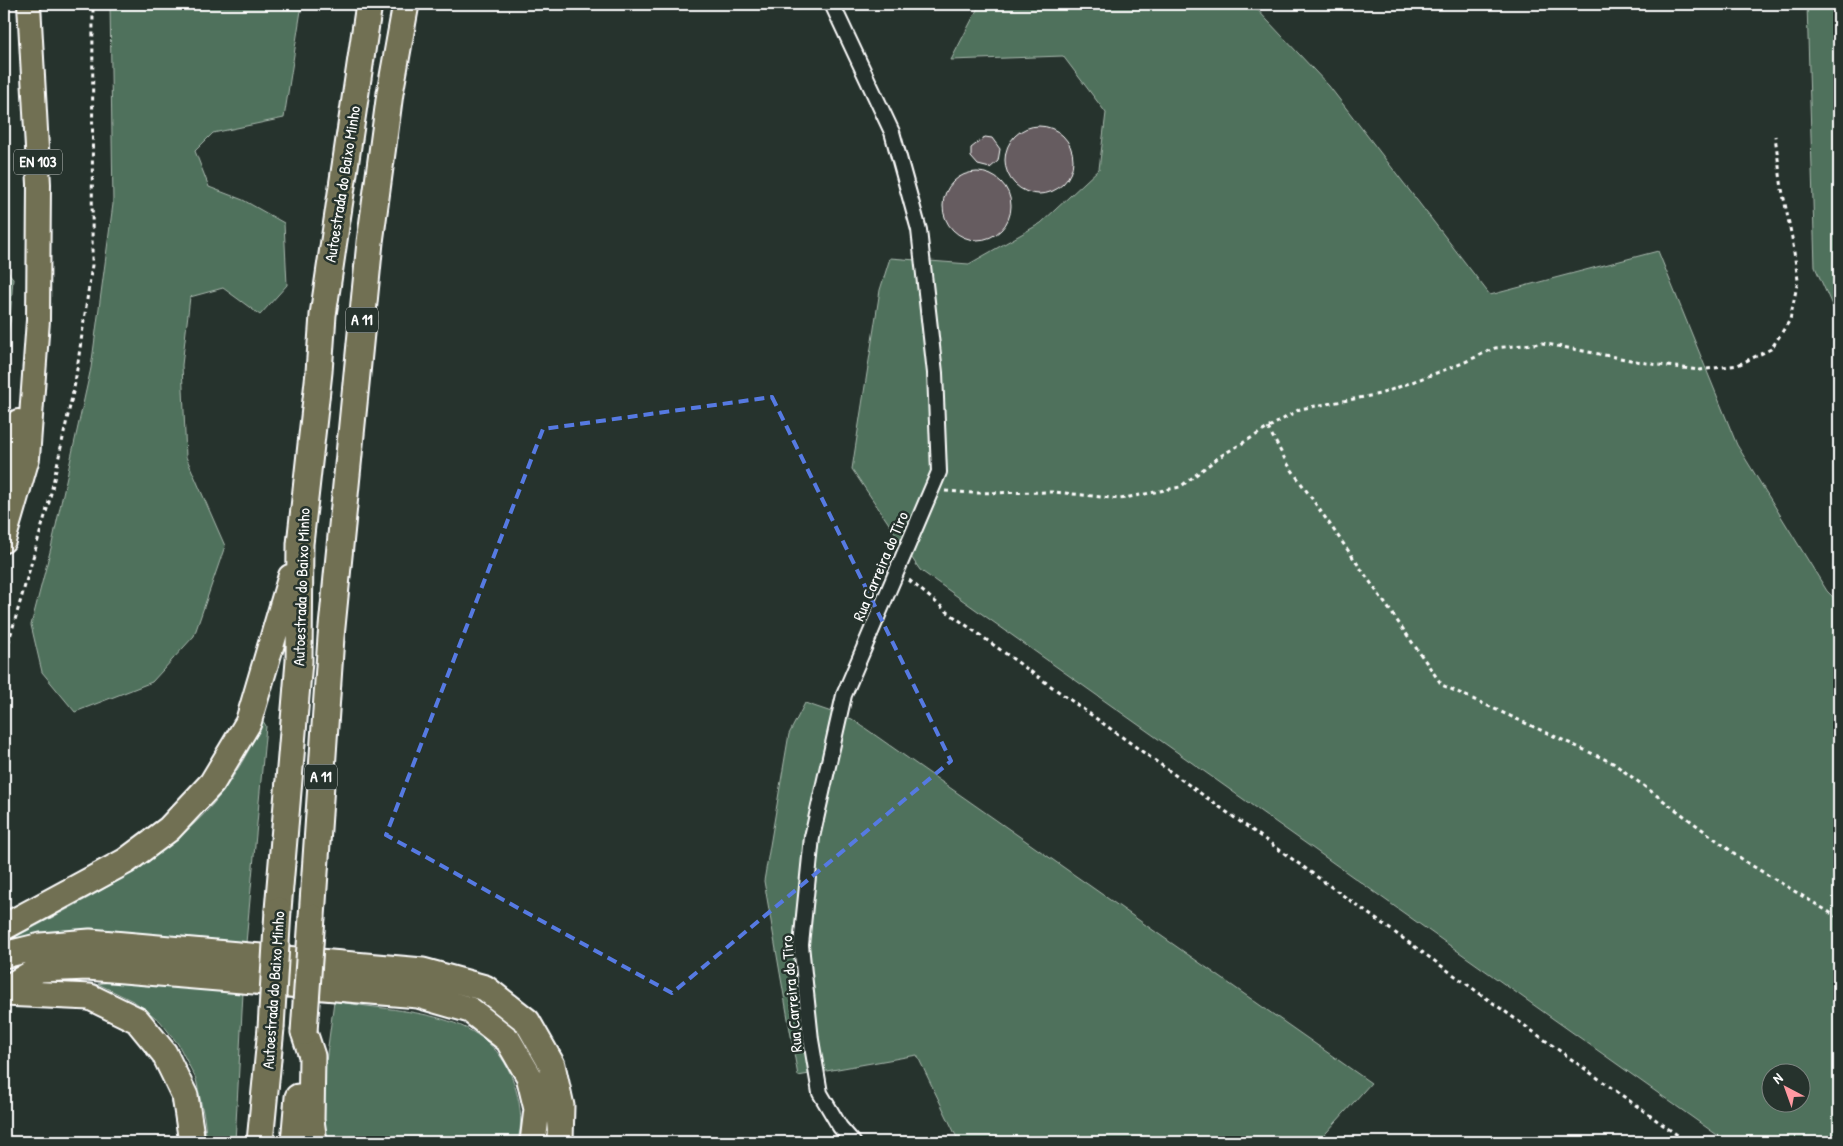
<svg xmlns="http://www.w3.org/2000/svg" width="1843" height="1146" font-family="'Patrick Hand',sans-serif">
<rect width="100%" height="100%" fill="#26332d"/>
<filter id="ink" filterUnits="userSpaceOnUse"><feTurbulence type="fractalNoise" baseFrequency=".02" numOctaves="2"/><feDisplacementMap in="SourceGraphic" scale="10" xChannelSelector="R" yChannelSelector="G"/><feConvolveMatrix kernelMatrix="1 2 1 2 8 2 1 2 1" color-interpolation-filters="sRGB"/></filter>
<g filter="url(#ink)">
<path fill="#50715c" stroke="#a8b8ae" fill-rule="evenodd" d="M110 4H302L284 118 213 133 195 151 209 187 243 200 284 223 287 285 260 315 223 288 190 297 182 365 186 457 225 546 194 636 152 682 75 712 42 672 31 625 51 548 91 368 113 204Z
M980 4H1252L1329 86 1490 295 1658 251 1737 445 1827 591 1839 603V1142H1727L920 570 852 469 880 290 890 258 969 264 1041 223 1099 169 1106 113 1063 56 951 60ZM1770 1074H1800V1104H1770Z
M1807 4H1839V321L1815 267Z
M5 269 13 278 10 321 4 355Z
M805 703 852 719 1371 1083 1318 1142H959L917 1055 798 1076 764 881 789 734Z
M263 721 266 726 246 943 124 934 63 933 12 939C74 905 141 874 193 825 224 797 246 758 263 721Z
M110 982 136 983 243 993 235 1142H207L204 1117 196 1079 178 1044 160 1021 135 1002 98 984Z
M334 1001C401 1014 494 1006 516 1090 521 1107 523 1126 517 1142H327L320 1107Z"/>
<path fill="#665c60" stroke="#fff" d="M1005 160a34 34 0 1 1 68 0a34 34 0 1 1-68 0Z
M985 137 992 138 1000 149 998 161 990 168 978 165 971 157V148Z
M943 206a34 34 0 1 1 68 0a34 34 0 1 1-68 0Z"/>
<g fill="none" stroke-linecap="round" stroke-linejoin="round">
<g stroke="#fff" stroke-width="18">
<path id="street" d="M832 4 892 132 919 230 935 373 939 472 844 695 812 837 801 945 811 1040 820 1093 840 1127 853 1142"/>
</g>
<g stroke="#fff" stroke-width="26">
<path id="primary" d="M4 479 12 453 18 421
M4 541 28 458 38 320 39 184 29 4"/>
</g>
<g stroke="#fff" stroke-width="29">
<path id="highway" d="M278 910 299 661 300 544 319 372 323 315 369 4
M312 917 331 637 370 242 390 93 406 4
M4 927 126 861 169 829 212 783 248 723 291 577
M4 955 41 946 90 942 423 971 485 988 527 1021 552 1065 561 1106 560 1142
M4 990 39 969 88 967 418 995 470 1010 508 1040 529 1076 537 1109 533 1142
M4 993 90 997 137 1020 164 1053 185 1096 192 1142
M304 1032 312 1056 311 1120 314 1142
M260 1142 271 1028
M294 1142 298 1097"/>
</g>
<path stroke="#fff" stroke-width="3" stroke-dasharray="4 4" stroke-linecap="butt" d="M1268 428 1287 463 1442 685 1613 763 1746 862 1839 918
M945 491 973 493 1055 492 1120 499 1180 487 1219 457 1300 409 1380 394 1463 363 1495 348 1542 343 1651 364 1700 370 1738 365 1771 349 1790 320 1798 280 1792 238 1782 189 1775 136
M909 580 949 613 1687 1142
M4 658 49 502 75 383 92 265 93 4"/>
<use href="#street" stroke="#26332d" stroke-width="14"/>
<use href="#primary" stroke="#716f52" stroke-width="22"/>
<use href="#highway" stroke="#716f52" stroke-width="25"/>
<g stroke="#fff" stroke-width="29" stroke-linecap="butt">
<path id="highway-bridge" d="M271 1028 278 910
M304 1032 312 917"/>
</g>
<use href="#highway-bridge" stroke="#716f52" stroke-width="25"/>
</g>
</g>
<path fill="none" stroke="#567ae2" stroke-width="4" stroke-dasharray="10 6" stroke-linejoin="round" d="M772 397 951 761 672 993 386 835 543 429Z"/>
<g text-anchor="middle" stroke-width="5" stroke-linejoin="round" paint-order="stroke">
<g fill="#26332d" stroke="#bec2c0" stroke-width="1">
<rect x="14" y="149.5" width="48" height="25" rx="4"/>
<rect x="346" y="307.5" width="32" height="25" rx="4"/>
<rect x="305" y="764.5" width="32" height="25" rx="4"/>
</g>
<g font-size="15" font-weight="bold" fill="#fff">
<text x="38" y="167">EN 103</text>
<text x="362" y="325">A 11</text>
<text x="321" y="782">A 11</text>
</g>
<g font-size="16" fill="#fff" stroke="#26332d">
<text transform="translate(342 184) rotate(-81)" y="6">Autoestrada do Baixo Minho</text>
<text transform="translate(880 566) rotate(-67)" y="6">Rua Carreira do Tiro</text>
<text transform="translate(301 587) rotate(-88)" y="6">Autoestrada do Baixo Minho</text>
<text transform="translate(273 990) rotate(-86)" y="6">Autoestrada do Baixo Minho</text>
<text transform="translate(791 994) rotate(-95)" y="6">Rua Carreira do Tiro</text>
</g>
</g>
<rect width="1843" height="1146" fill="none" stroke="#26332d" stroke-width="20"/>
<rect x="10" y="10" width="1823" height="1126" fill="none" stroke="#fff" stroke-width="2" filter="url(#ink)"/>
<g transform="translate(1786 1088) rotate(319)"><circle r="24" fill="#26332d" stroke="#7d8581"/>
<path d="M0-4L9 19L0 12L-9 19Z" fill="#ff9aa2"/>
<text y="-8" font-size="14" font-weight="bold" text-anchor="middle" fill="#ffffff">N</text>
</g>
</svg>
